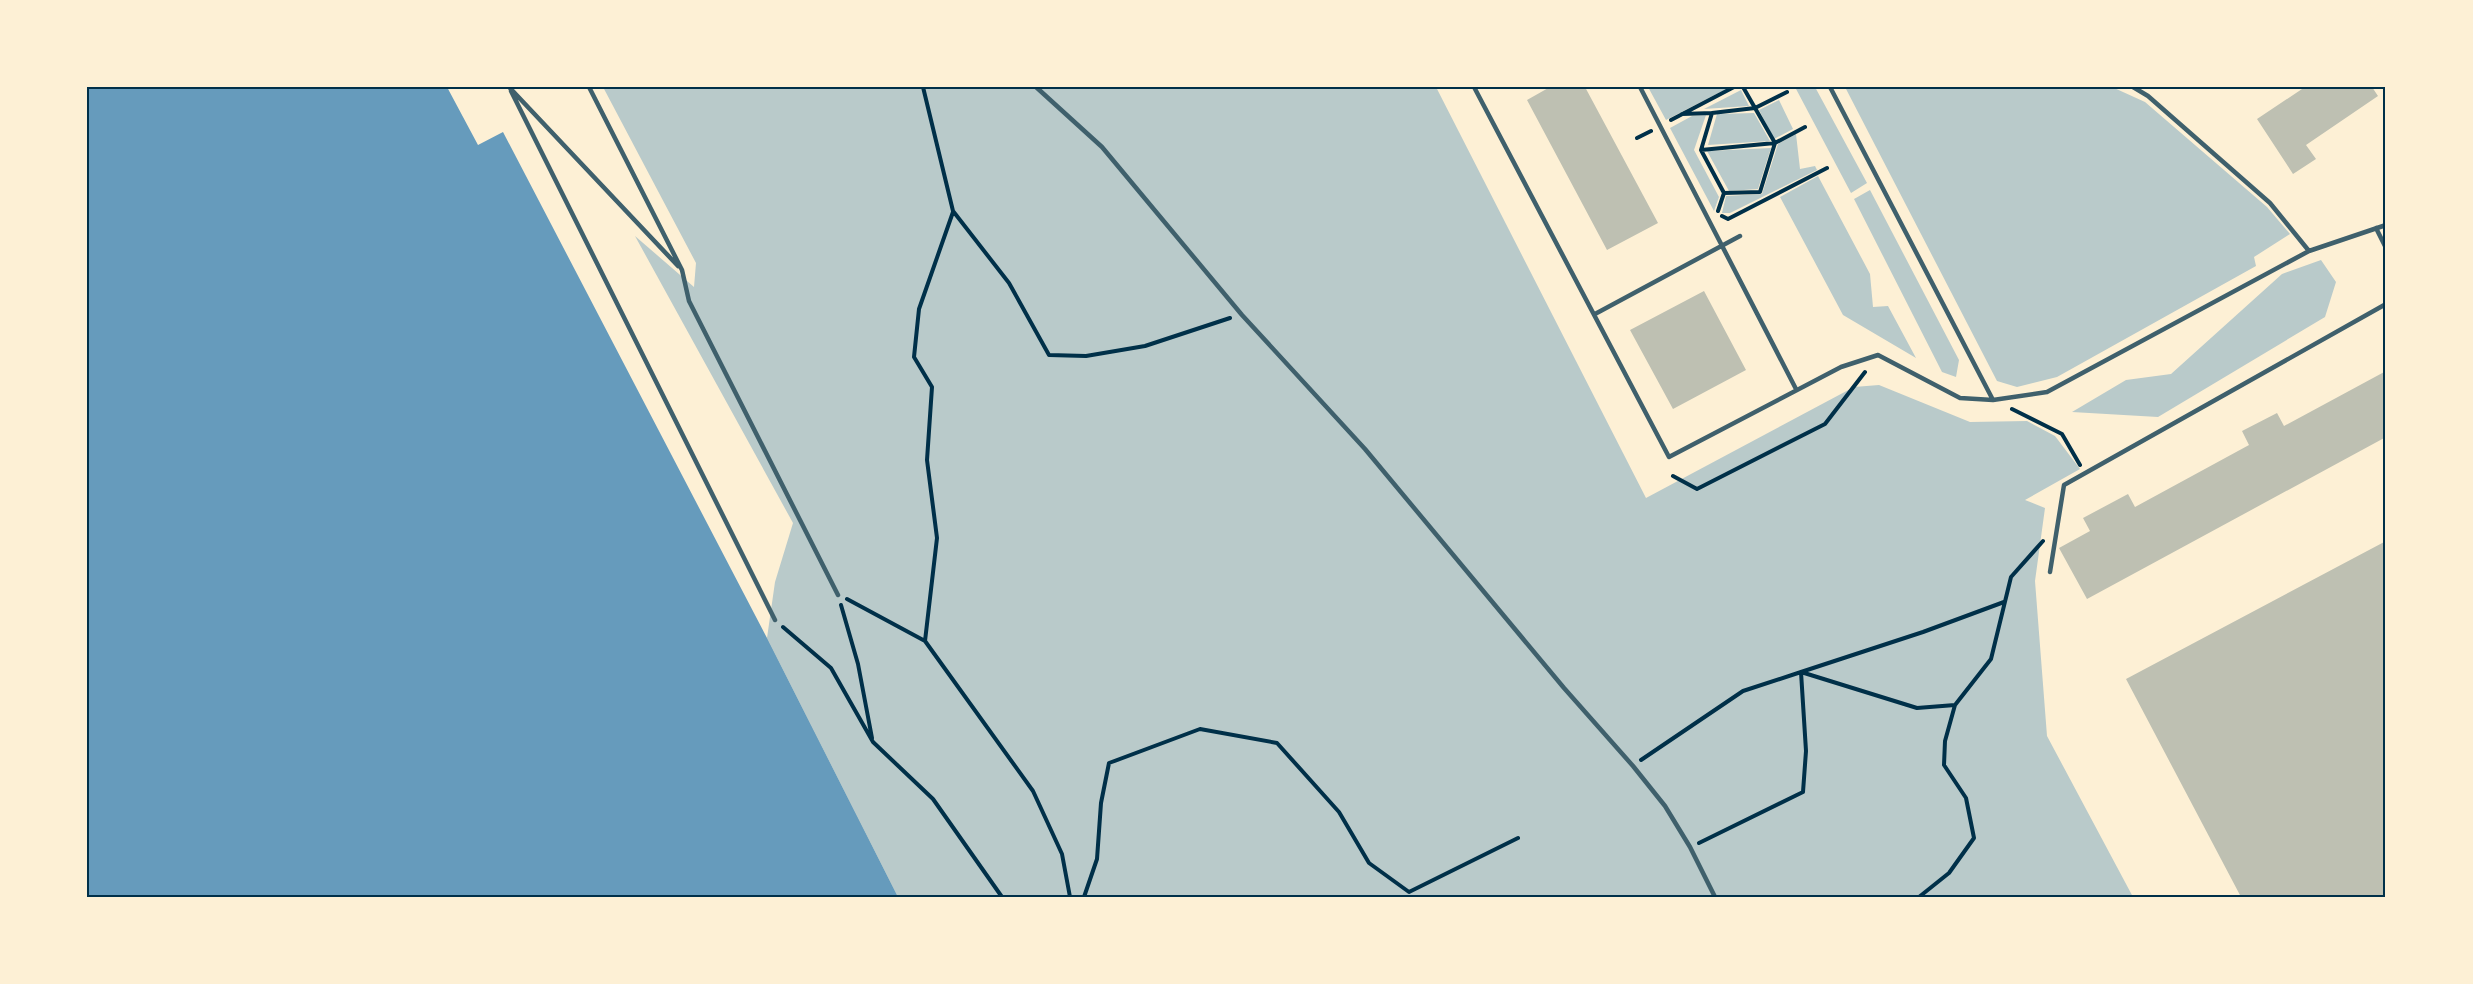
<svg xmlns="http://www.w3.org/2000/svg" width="2473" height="984" font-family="Commissioner,sans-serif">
<rect width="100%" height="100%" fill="#fdf0d5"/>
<path fill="#b9caca" d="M603 87H1436L1646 498 1854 387 1879 385 1970 422 2027 421 2055 436 2080 469 2025 500 2045 508 2035 581 2047 736 2133 897H898L767 638 775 582 793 523 635 236 694 287 696 263Z
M1648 87H1730L1666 120Z
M1795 87H1815L1867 183 1851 193Z
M1845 87H2112L2145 102 2267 207 2290 234 2254 257 2256 266 2057 377 2017 387 1997 381Z
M1741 90 1749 106 1704 109Z
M1779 100 1793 129 1774 139 1759 110Z
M1754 113 1770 141 1708 145 1717 114Z
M1706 115 1694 150 1719 197 1714 211 1670 128 1692 116Z
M1796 134 1800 169 1815 166 1817 170 1730 213H1722L1726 196 1762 194 1778 144Z
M1771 148 1758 189 1729 191 1707 151Z
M1818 176 1870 274 1873 307 1888 306 1916 358 1843 315 1780 197Z
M1870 190 1959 360 1956 377 1942 372 1854 199Z
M2321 260 2336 282 2325 317 2158 417 2072 412 2126 380 2171 374 2282 274Z"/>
<path fill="#669bbc" d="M87 87H447L478 145 503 132 767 638 898 897H87Z"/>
<path fill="#bec0b2" d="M1550 87H1585L1658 223 1607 250 1527 100Z
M2305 87H2372L2378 96 2306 145 2316 159 2293 174 2257 119Z
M1704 291 1746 370 1673 409 1630 330Z
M2386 371V437L2087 599 2059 548 2090 531 2083 518 2128 494 2135 507 2249 445 2242 431 2277 413 2284 426Z
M2386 541V897H2241L2126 679Z"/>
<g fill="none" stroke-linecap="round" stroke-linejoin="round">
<path stroke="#003049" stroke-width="4" d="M923 87 953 211 1009 283 1049 355 1086 356 1145 346 1230 318
M1712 113 1755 108 1787 92
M1682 114 1712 113 1701 150 1724 193 1718 211
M1671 120 1734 87
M1637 138 1651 131
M1701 150 1775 143 1743 87
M1724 193 1760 192 1775 143 1805 127
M1722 216 1728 219 1827 168
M2012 409 2062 434 2080 465
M1673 476 1697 489 1825 424 1865 372
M847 599 925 641 1033 791 1062 854 1070 897
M841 605 858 664 872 738
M783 627 831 668 873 742 933 799 1002 897
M925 641 937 538 927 460 932 387 914 357 919 309 953 212
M1641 760 1743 691 1801 672 1917 708 1955 705 1991 659 2011 577 2043 541
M1699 843 1803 792 1806 751 1801 672 1923 632 2004 602
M1084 897 1097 859 1101 803 1109 763 1200 729 1277 743 1339 812 1369 863 1409 892 1518 838
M1919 897 1949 873 1974 838 1966 798 1944 765 1945 741 1955 705"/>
<path stroke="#3f606c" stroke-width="4.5" d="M509 87 678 266
M589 87 682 270 689 301 838 595
M1036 87 1102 147 1242 315 1365 449 1564 688 1633 766 1665 806 1690 847 1715 897
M1474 87 1669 457 1841 367 1878 355 1960 398 1993 400
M1640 87 1796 389
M1830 87 1993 400 2047 392 2309 251 2386 225
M2133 87 2148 96 2270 203 2309 251
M511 91 775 620
M2376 228 2386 248
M1595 314 1740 236
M2050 572 2064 485 2386 304"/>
</g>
<rect width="2473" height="984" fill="none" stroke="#fdf0d5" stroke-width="177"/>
<rect x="88" y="88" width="2296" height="808" fill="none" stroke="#003049" stroke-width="2"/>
</svg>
